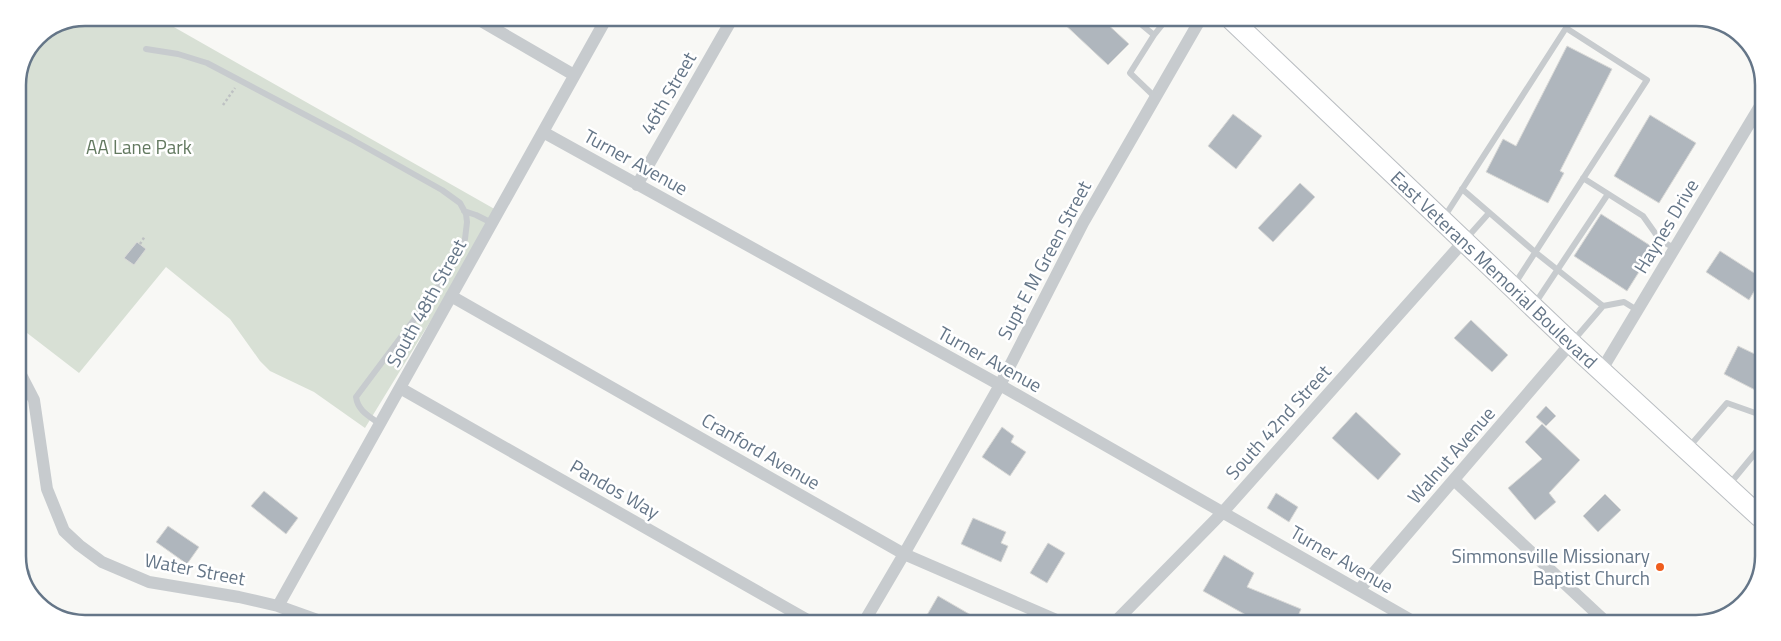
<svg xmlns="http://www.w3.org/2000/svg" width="1781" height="641" font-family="'Titillium Web',sans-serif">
<rect width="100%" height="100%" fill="#f8f8f5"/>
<path fill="#d8e0d5" d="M85 18H158L498 211 365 428 314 392 270 371 260 361 230 319 166 267 79 373 18 326V81L38 37Z"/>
<path fill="#c1ccd2" d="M18 555 30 571 35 600 32 597 18 561Z"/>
<path fill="#afb6bd" stroke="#d9d9d7" d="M1060 20H1103L1129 44 1108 65Z
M1567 46 1612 69 1560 171 1564 173 1548 203 1486 172 1503 139 1516 146Z
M1233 114 1262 136 1236 169 1208 146Z
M1650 115 1696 143 1659 203 1614 176Z
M1300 183 1315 197 1273 242 1258 228Z
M1601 214 1654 248 1627 291 1574 256Z
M137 242 146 249 134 265 124 258Z
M1720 251 1762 278 1749 300 1706 272Z
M1471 320 1508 355 1492 372 1454 338Z
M1738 346 1761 357V393L1724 374Z
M1546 406 1556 416 1546 426 1536 417Z
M1356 412 1401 454 1378 480 1332 438Z
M1542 424 1580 460 1549 493 1556 502 1535 520 1508 488 1542 459 1525 442Z
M1002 427 1014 436 1011 442 1026 452 1010 476 982 457Z
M264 491 298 518 286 534 251 506Z
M1276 493 1298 507 1289 522 1267 508Z
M1605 494 1621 510 1598 532 1583 516Z
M973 518 1006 532 1001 543 1008 546 1001 562 961 544Z
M168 526 199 547 187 564 156 542Z
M1048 543 1065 553 1047 583 1030 573Z
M1224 555 1254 573 1247 587 1301 609 1295 623H1243L1246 615 1203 591Z
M938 596 983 622H923Z"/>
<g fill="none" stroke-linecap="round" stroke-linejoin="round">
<g stroke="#babec2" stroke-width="22">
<g id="primary">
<path id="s1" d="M1232 20 1571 343 1760 517"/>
</g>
</g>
<path stroke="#bec1c3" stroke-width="2.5" stroke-dasharray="2.5 2.5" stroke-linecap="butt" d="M223 105 235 88
M140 244 145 236"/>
<path stroke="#c7cbce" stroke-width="6" d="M1136 20 1154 35 1166 20
M1154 35 1130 73 1155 97
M146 49 178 54 207 63 351 139 442 190 460 203 466 214 467 222 465 239 449 269 434 293 356 397C358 411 369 416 380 424
M1583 178 1643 216 1660 240 1674 248
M1462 189 1535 252 1603 306
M464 211 476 215 492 223
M1443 219 1566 28 1647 80 1514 285
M1465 240 1489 213
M1534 305 1608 194
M1573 341 1603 306 1624 302 1637 310
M1689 447 1727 403 1761 415
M1728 486 1761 446"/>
<path stroke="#c7cbce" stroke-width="12" d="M476 18 574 75
M543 132 1000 385 1416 623
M637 185 732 19
M451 296 904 554 1061 622
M18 369 34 400 47 489 64 531 79 545 102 562 149 582 239 597 278 606 320 621
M1601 371 1763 101
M400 388 811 622
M1454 480 1607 623
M1359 590 1571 343
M278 606 606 19
M864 622 904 554 1000 385 1083 223 1200 20
M1115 622 1223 512 1464 241"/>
<use href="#primary" stroke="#fff" stroke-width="20"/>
</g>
<circle fill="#ef5d1d" stroke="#fff" stroke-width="2" cx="1660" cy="567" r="5"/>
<g text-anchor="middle" stroke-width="5" stroke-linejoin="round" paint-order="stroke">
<g font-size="19" fill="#657688" stroke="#fff">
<text transform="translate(668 93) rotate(-60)" y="7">46th Street</text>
<text transform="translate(636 162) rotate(29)" y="7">Turner Avenue</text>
<text transform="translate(1666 226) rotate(-59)" y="7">Haynes Drive</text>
<text transform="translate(1044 260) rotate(-62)" y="7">Supt E M Green Street</text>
<text dy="7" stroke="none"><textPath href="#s1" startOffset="362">East Veterans Memorial Boulevard</textPath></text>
<text transform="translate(426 303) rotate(-61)" y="7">South 48th Street</text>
<text transform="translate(990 359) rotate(29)" y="7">Turner Avenue</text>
<text transform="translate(1278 422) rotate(-48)" y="7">South 42nd Street</text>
<text transform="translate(761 451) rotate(30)" y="7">Cranford Avenue</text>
<text transform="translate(1451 455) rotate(-49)" y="7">Walnut Avenue</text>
<text transform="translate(615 489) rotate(30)" y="7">Pandos Way</text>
<text transform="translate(1342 559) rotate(30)" y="7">Turner Avenue</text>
<text transform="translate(195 569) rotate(11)" y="7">Water Street</text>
</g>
<g font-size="19" fill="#637960" stroke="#fff">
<text x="139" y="154">AA Lane Park</text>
</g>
<g font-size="19" fill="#657688" stroke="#fff" text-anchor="end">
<text x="1650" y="563">Simmonsville Missionary<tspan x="1650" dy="22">Baptist Church</tspan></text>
</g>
</g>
<path d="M0 0H1781V641H0ZM85 26H1696A59 59 0 0 1 1755 85V556A59 59 0 0 1 1696 615H85A59 59 0 0 1 26 556V85A59 59 0 0 1 85 26Z" fill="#fff" fill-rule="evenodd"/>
<path fill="none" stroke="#657688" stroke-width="2.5" d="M85 26H1696A59 59 0 0 1 1755 85V556A59 59 0 0 1 1696 615H85A59 59 0 0 1 26 556V85A59 59 0 0 1 85 26Z"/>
</svg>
